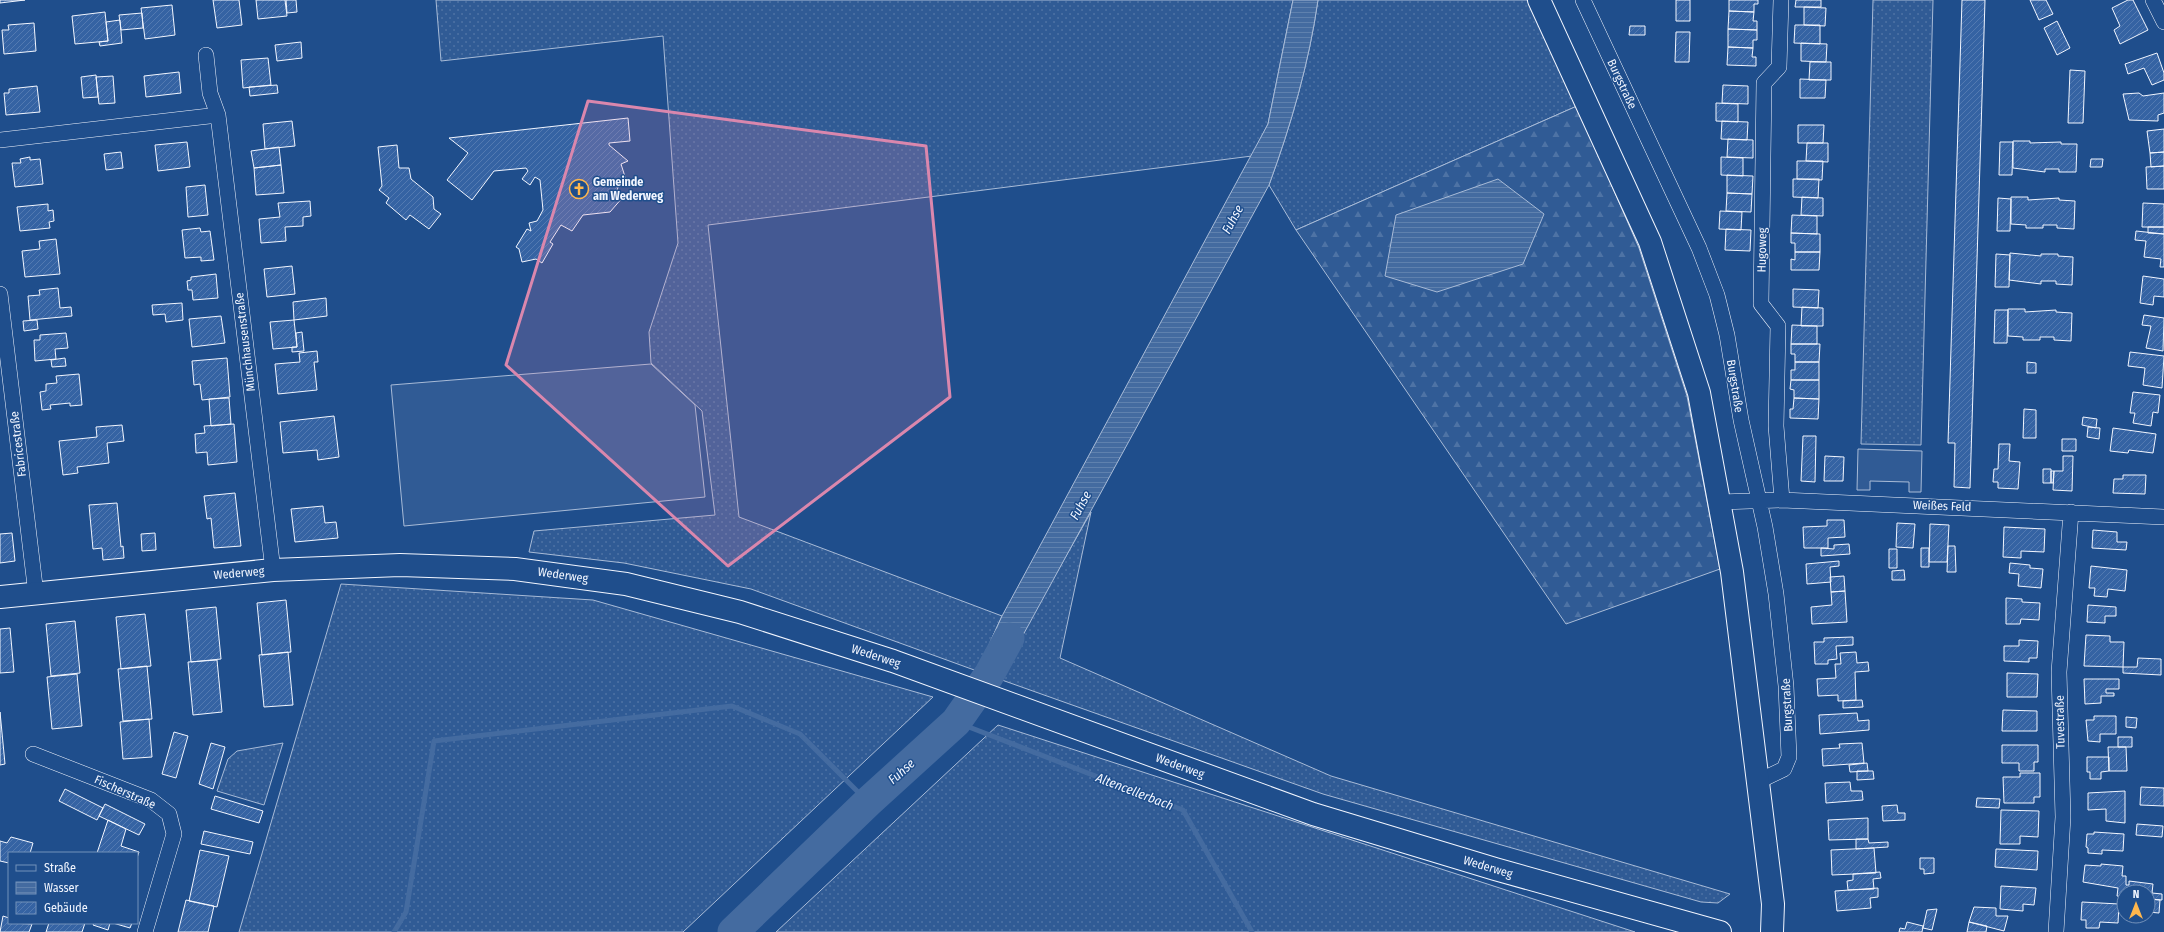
<svg xmlns="http://www.w3.org/2000/svg" width="2164" height="932" font-family="'Fira Sans Condensed',sans-serif">
<defs>
<pattern id="grass-dots" width="8" height="8" patternUnits="userSpaceOnUse"><rect width="8" height="8" fill="#305b95"/><path d="M2 2h.1M6 6h.1" fill="none" stroke="#4e73a5" stroke-width="1.8" stroke-linecap="round"/></pattern>
<pattern id="forest-firs" width="22" height="20" patternUnits="userSpaceOnUse"><rect width="22" height="20" fill="#305b95"/><path d="M5 1l3.5 6h-7zM16 11l3.5 6h-7z" fill="#4e73a5"/></pattern>
<pattern id="water-rules" width="6" height="5" patternUnits="userSpaceOnUse"><rect width="6" height="5" fill="#446ba0"/><path d="M0 2.5h6" fill="none" stroke="#5f81ae"/></pattern>
<pattern id="building-hatch" width="6" height="6" patternUnits="userSpaceOnUse"><rect width="6" height="6" fill="#3563a3"/><path d="M-1 1l2-2M0 6l6-6M5 7l2-2" fill="none" stroke="#537ab1"/></pattern>
</defs>
<rect width="100%" height="100%" fill="#1f4e8c"/>
<path fill="url(#grass-dots)" stroke="#a8bbd7" d="M436 0H1293L1268 124 1252 156 708 225 739 517 1002 616 977 671 751 589 624 563 529 552 534 531 715 515 702 411 651 363 649 332 678 243 663 36 441 61Z
M1318 0H1527L1577 106 1296 230 1269 185C1291 125 1309 63 1318 0Z
M1873 0H1933L1921 445 1861 444Z
M1091 512 1060 658 1331 776 1730 894 1718 903 1701 902 1323 794 999 679 1028 623Z
M341 584 593 600 933 697 683 932H239Z
M998 725 1635 932H776Z
M283 743 264 805 217 791 228 759 237 751Z"/>
<path fill="url(#forest-firs)" stroke="#a8bbd7" d="M1577 106 1639 248 1687 396 1720 569 1566 624 1296 230Z"/>
<path fill="#305b95" stroke="#a8bbd7" d="M651 364 695 405 705 497 404 526 391 385Z
M1858 449 1922 451 1921 492H1909V482L1870 481V490H1857Z"/>
<path fill="url(#water-rules)" stroke="#a8bbd7" d="M1293 0H1318C1309 63 1291 125 1269 185L999 679 977 671 1002 616 1268 124Z
M1498 179 1544 214 1523 264 1437 292 1385 276 1396 215Z"/>
<g fill="none" stroke-linecap="round" stroke-linejoin="round">
<path stroke="#446ba0" stroke-width="5" d="M956 722 1183 810 1252 932
M394 932 406 912 434 741 732 706 800 734 868 802"/>
<path stroke="#446ba0" stroke-width="31" d="M733 932 868 802 956 722 989 675 1009 638"/>
</g>
<path fill="url(#building-hatch)" stroke="#f2f6ff" d="M0 0H25L0 3Z
M213 0H239L242 25 217 28Z
M256 0H285L287 16 258 19Z
M286 0H296L297 12 287 13Z
M1676 0H1690V21H1676Z
M1729 0H1758V4H1754V12L1729 11Z
M1796 0H1821V7H1795Z
M1962 0H1985L1970 488 1954 487 1955 443H1948Z
M2030 0H2046L2053 14 2039 20Z
M2128 0H2133L2148 30 2120 44 2114 30 2120 26 2112 8Z
M172 5 175 35 145 39 141 8Z
M1804 7 1826 8 1825 26 1804 25Z
M1729 11 1754 12 1753 21H1757V30L1728 29Z
M105 12 108 41 75 44 72 16Z
M142 13 143 28 121 30 119 15Z
M120 20 122 43 100 46 99 42 108 41 106 22Z
M2057 21 2070 48 2057 55 2044 28Z
M34 23 36 51 4 54 2 30H9L8 25Z
M1795 25H1820V44L1794 43Z
M1630 26H1645V35H1629Z
M1728 29 1757 30V40H1753V48L1728 47Z
M1676 32H1690L1689 62H1675Z
M301 42 302 58 277 61 275 45Z
M1801 43 1827 44 1826 62 1801 61Z
M1728 47 1753 48 1752 57H1756V66L1727 65Z
M2157 53 2164 73V80L2152 85 2144 68 2128 74 2125 64Z
M268 58 271 85 243 88 241 60Z
M1810 62H1831V80H1809Z
M2070 70 2085 71 2083 123H2068Z
M179 72 181 93 146 97 144 76Z
M96 75 98 97 83 98 81 77Z
M113 76 115 103 99 104 96 77Z
M1800 79 1826 80 1825 98H1800Z
M277 85 278 93 250 96 249 87Z
M1723 85 1748 86V104L1722 103Z
M37 86 40 112 6 115 4 93H9V89Z
M2139 93 2143 96 2164 93V113L2158 115V121L2129 120 2123 94Z
M1716 103 1738 104V122L1716 121Z
M628 118 630 141 609 143V145L628 161 621 164 627 183 620 182 616 193 623 197 610 212 583 215 572 231 561 225 550 242 553 244 542 263 536 259 522 262 519 249 516 247 527 229 531 231 529 223 537 221 543 210 540 180 535 177 530 185 522 179 528 171 526 168 494 171 472 200 447 180 468 153 449 138Z
M292 121 295 146 265 149 263 124Z
M1722 121 1748 122 1747 140 1721 139Z
M1798 125H1824L1823 143H1798Z
M2164 129V152L2150 153 2147 131Z
M1728 139 1753 140V158L1727 157Z
M2013 141H2030V143L2061 142V144H2077L2076 172H2059V169H2045V172L2013 168Z
M187 142 190 167 158 171 155 145Z
M2000 142H2013L2012 175H1999Z
M1807 143H1828V162L1806 161Z
M397 145 399 168H409L411 179 433 197 434 209 441 214 429 229 410 215 406 220 386 203 389 198 379 190 382 186 378 147Z
M279 147 281 165 254 168 251 151Z
M121 152 123 168 106 170 104 154Z
M2164 152V166L2151 167 2150 153Z
M30 157V160L40 159 43 184 15 187 12 163H21L20 159Z
M1721 157 1743 158V176L1721 175Z
M2091 159H2103L2102 167H2090Z
M1797 161H1823L1822 180 1797 179Z
M281 165 284 193 256 195 254 168Z
M2164 166V189H2147L2146 167Z
M1727 175 1753 176 1752 194 1727 193Z
M1793 179H1819L1818 198 1793 197Z
M205 185 208 215 188 217 186 187Z
M1727 193 1752 194 1751 212 1726 211Z
M1802 197 1823 198V216L1801 215Z
M2011 197H2028V200L2059 198V200L2075 201 2074 229 2057 228V225H2043V228H2026V225L2011 224Z
M1998 198 2011 199 2010 231H1997Z
M310 201 311 216 303 217V226L285 227 286 241 261 243 259 219 280 217 278 203Z
M2143 203 2164 204V227H2142Z
M48 204V211L53 210 54 221 49 222 50 228 20 231 17 207Z
M1720 211 1742 212 1741 230 1719 229Z
M1792 215 1817 216V234L1791 233Z
M2148 227H2164V234L2148 233Z
M200 228 201 232 210 231 214 260 201 261V257L185 258 182 230Z
M1726 229 1751 230 1750 251 1725 250Z
M2136 231 2164 234V267H2160L2161 259 2144 257 2146 241 2135 240Z
M1791 233 1820 234V252H1795V243H1791Z
M56 239 60 274 25 277 22 251 40 249 39 241Z
M1795 252H1820L1819 270H1791V259L1795 260Z
M2010 253 2041 256V254H2058V256L2073 257 2072 285 2056 284V281H2041V284L2009 280Z
M1996 254 2010 255 2009 287H1995Z
M292 266 295 294 267 297 264 269Z
M216 274 218 298 193 300 192 290H188L187 281 191 280V277Z
M2143 276 2164 279V297L2154 296 2153 305 2140 303Z
M58 288 60 308 71 307 72 316 30 320 28 296 40 295 39 290Z
M1793 289 1819 290 1818 308 1793 307Z
M326 298 327 316 294 320 293 302Z
M182 303 183 320 166 322 165 314 153 315 152 305Z
M1802 307 1823 308V326H1801Z
M2008 309H2025V312L2056 310V312L2072 313 2071 341 2054 340V337H2040V340H2023V337L2008 336Z
M1995 310H2008L2007 343H1994Z
M2144 315 2164 318 2163 351 2146 348 2151 326 2142 325Z
M221 316 225 343 192 347 189 319Z
M37 320 38 329 24 331 23 321Z
M294 320 297 347 273 349 270 322Z
M1792 325 1817 326V344H1791Z
M302 332 304 351 292 352V347H297L296 333Z
M66 333 68 348 55 349 56 359 35 361 34 340H40V335Z
M1791 344H1820L1819 362H1795V354H1791Z
M317 351 318 362H314L317 390 278 394 275 364 300 362 299 353Z
M2130 352 2164 356 2162 388 2143 385 2145 368 2128 366Z
M65 358 66 366 52 367 51 360Z
M227 358 230 397 202 400 200 384 194 385 192 361Z
M1795 362H1819V380H1791V370H1795Z
M2027 362 2036 363V373H2027Z
M79 374 82 405 70 406V403L50 405 51 409 42 410 40 392 46 391V384L57 383 56 376Z
M1791 380H1819V399L1794 398V390L1790 389Z
M2133 392 2160 395 2158 413 2153 412 2151 426 2133 423 2135 413H2130Z
M229 398 231 424 211 426 209 399Z
M1794 398 1819 399 1818 419 1790 418V409H1793Z
M2024 409 2036 410V438H2023Z
M334 416 339 457 318 460 317 450 283 453 280 422Z
M2083 417 2097 419 2096 428 2082 425Z
M234 424 237 462 208 465 207 452 196 453 195 434 205 433 204 426Z
M122 425 124 441 107 443 109 463 77 467 78 473 63 475 59 441 97 437 96 427Z
M2088 427 2100 428 2099 439 2087 437Z
M2113 428 2156 434 2153 453 2129 450 2128 453 2110 451Z
M1803 436H1816L1815 482 1801 481Z
M2062 439H2076V451H2062Z
M1999 444H2010L2009 461 2020 462 2018 489 1998 488V482H1993L1994 469H1998Z
M1825 456 1844 457 1843 481H1824Z
M2063 456H2073L2072 491 2053 490 2054 471H2063Z
M2043 469H2051V483H2043Z
M2051 471H2054L2053 483H2051Z
M2123 475H2146L2145 494 2113 493 2114 479H2123Z
M235 493 241 546 214 548 211 518 207 519 204 496Z
M117 503 121 547 123 546 124 558 103 560 102 548 93 549 89 505Z
M323 506 325 523 336 522 338 538 295 542 291 509Z
M1827 520H1844L1845 537 1828 538V548H1804L1803 527 1827 526Z
M1897 523 1915 524 1913 548 1896 547Z
M1930 524 1949 525 1947 562H1929Z
M2004 527 2045 529 2044 552 2021 551V558L2003 557Z
M2093 530 2117 532V542H2127L2126 550 2092 548Z
M12 533 15 561 0 563V534Z
M155 533 156 550 142 551 141 534Z
M1849 544 1850 554 1821 556V548L1834 549V545Z
M1948 546H1955L1956 572H1947Z
M1921 548H1929V567H1921Z
M1889 549H1897V568H1889Z
M1839 561V566L1830 567 1831 582 1807 584 1806 564Z
M2010 563 2030 565V568L2043 569 2041 588 2018 586 2019 574 2009 573Z
M2091 566 2127 570 2125 591 2108 589 2107 597 2094 596 2095 588H2089Z
M1904 570 1905 580H1892V571Z
M1844 576 1845 591 1831 592 1830 577Z
M1845 591 1847 622 1812 624 1811 607 1832 605 1831 592Z
M2006 598 2022 599V602L2040 603 2039 620 2021 619 2020 624H2006Z
M286 600 291 652 262 655 257 603Z
M2088 605 2116 607V616H2105V623L2087 622Z
M216 607 221 659 191 662 186 610Z
M145 614 151 666 121 669 116 617Z
M75 621 80 673 51 676 46 624Z
M10 628 14 672 0 673V629Z
M2086 635 2110 636V642H2124L2123 667 2084 666Z
M1853 637V645L1836 646 1837 659 1828 660V664H1815L1814 642H1824V638Z
M2019 640 2038 641 2037 658H2029V662L2004 661V646H2019Z
M288 652 293 705 264 707 259 655Z
M1856 652 1857 663 1868 662 1869 671 1855 672 1856 700 1838 701V695L1818 696 1817 679 1836 678 1835 664H1841L1840 653Z
M2138 658 2161 659V675L2123 673V667H2137Z
M217 660 222 712 193 715 188 662Z
M147 666 152 719 123 721 118 669Z
M2007 673 2038 674 2037 697H2007Z
M77 674 82 726 52 729 47 677Z
M2084 679H2119V689H2106V693H2114V696H2101V703L2085 704Z
M1862 700 1863 707 1843 708V701Z
M2003 710 2037 711V731H2002Z
M0 712 5 764 0 765Z
M1857 713 1858 721 1869 720V730L1820 734 1819 715Z
M2094 716H2116V734H2100V742L2088 741 2086 720H2094Z
M2126 717 2137 718 2136 728 2126 727Z
M149 719 152 757 123 759 120 722Z
M174 732 188 736 176 778 162 774Z
M2118 737H2132V747H2118Z
M211 743 225 747 213 789 199 784Z
M1862 743 1864 763 1823 766 1822 749 1840 748 1839 744Z
M2002 745H2038V762H2034V771H2019V763H2002Z
M2108 747H2126L2127 771H2109Z
M2087 757H2109V771L2101 772V779H2090V772H2087Z
M1867 763 1868 771 1850 772 1849 765Z
M1857 771H1873L1874 779 1857 780Z
M2020 773H2040V797H2034V803H2004L2003 777H2020Z
M1850 782 1851 791H1862L1863 800 1826 803 1825 783Z
M2141 787 2164 788V806L2140 805Z
M65 789 103 808 97 820 59 801Z
M2125 791V823L2106 821V809L2088 810V793Z
M215 796 263 811 259 823 211 809Z
M1977 798 2000 799 1999 808 1976 807Z
M105 804 145 824 139 835 99 816Z
M1897 805 1898 813H1905V820L1883 821 1882 806Z
M2001 810 2039 811 2038 837 2020 836V844H2000Z
M1868 818V839L1829 840 1828 820Z
M108 820 126 829 121 846 139 852 137 858V853H97Z
M2137 824 2163 826 2162 837 2136 835Z
M204 831 253 842 250 854 201 844Z
M2094 832 2124 834 2123 851 2102 850V854L2088 853V848L2086 847 2087 834H2094Z
M11 837 33 843 30 853H9V863L0 861V841L7 843Z
M1856 839H1868L1869 843 1888 842V847L1856 849Z
M1874 848 1876 873 1832 875 1831 850Z
M1996 849 2038 851 2037 870 1995 867Z
M200 850 229 856 217 907 189 901Z
M1920 858H1934V873L1924 874V869H1920Z
M2101 864 2123 866 2122 876H2126V885H2129V881L2153 884 2152 893 2162 894V900L2148 899V892H2124V897L2117 896 2118 888 2083 882 2085 865 2101 866Z
M1880 872 1881 878 1873 879 1874 889 1848 890 1847 881 1853 880V874Z
M2001 886 2036 888 2034 905 2023 904V911L2000 909Z
M1878 888V897L1870 898 1871 908 1837 911 1835 891Z
M2148 899 2160 900 2159 913 2148 912Z
M186 900 214 906 208 932H178Z
M2082 902 2119 904 2118 923 2100 922 2099 928H2086V920H2081Z
M1974 907 1996 908V916H2008L2004 931 1969 922Z
M1937 909 1932 930 1923 928 1927 910Z
M3 916 9 918V923L32 924 29 932H0Z
M1907 922 1923 926 1922 932H1899L1900 928 1905 929Z
M1969 922 1987 926 1986 932H1967Z
M49 923H85L82 932H46Z
M94 923H110L108 930 93 925Z
M113 923H132L130 928Z"/>
<g fill="none" stroke-linecap="round" stroke-linejoin="round">
<g stroke="#f2f6ff" stroke-width="16">
<path id="street" d="M1583 0 1699 248 1717 295 1727 335 1741 420 1765 527 1776 594 1786 686 1789 757 1784 769 1759 781
M1781 0 1779 67 1764 83 1761 304 1778 326 1776 426 1782 500
M2153 0 2164 22
M206 55 210 93 218 115
M0 140 218 115 273 570
M0 294 36 594
M1720 502 1782 500 2164 517
M33 754 151 800 169 814 174 834 145 932
M2056 932 2063 817 2059 672 2071 512"/>
</g>
<g stroke="#f2f6ff" stroke-width="24">
<path id="secondary" d="M1539 0 1650 242 1699 393 1732 572 1773 904 1772 932
M0 597 273 570 400 565 515 569 626 584 740 612 893 661 1313 814 1495 869 1720 932"/>
</g>
<use href="#street" stroke="#1f4e8c" stroke-width="15"/>
<use href="#secondary" stroke="#1f4e8c" stroke-width="22"/>
</g>
<path fill="#da87ad" fill-opacity="0.2" stroke="#da87ad" stroke-width="3" stroke-linejoin="round" d="M588 101 926 146 950 397 728 566 506 365Z"/>
<defs>
<g id="church-ring" transform="scale(1)"><circle r="9.5" fill="#1f4e8c" stroke="#ffb74d" stroke-width="1.5"/><path d="M-1.2-6h2.4v3.5h3.3v2.4h-3.3V6h-2.4V-.1h-3.3v-2.4h3.3Z" fill="#ffb74d"/></g>
</defs>
<g fill-rule="evenodd">
<use href="#church-ring" x="579" y="189"/>
</g>
<g text-anchor="middle" stroke-width="3" stroke-linejoin="round" paint-order="stroke">
<g font-size="12" fill="#f2f6ff" stroke="#1f4e8c">
<text transform="translate(1622 84) rotate(65)" y="4">Burgstraße</text>
<text transform="translate(1762 250) rotate(-89)" y="4">Hugoweg</text>
<text transform="translate(245 342) rotate(-97)" y="4">Münchhausenstraße</text>
<text transform="translate(1735 386) rotate(81)" y="4">Burgstraße</text>
<text transform="translate(18 444) rotate(-97)" y="4">Fabricestraße</text>
<text transform="translate(1942 506) rotate(2)" y="4">Weißes Feld</text>
<text transform="translate(239 573) rotate(-5)" y="4">Wederweg</text>
<text transform="translate(563 575) rotate(8)" y="4">Wederweg</text>
<text transform="translate(876 656) rotate(18)" y="4">Wederweg</text>
<text transform="translate(1787 705) rotate(-93)" y="4">Burgstraße</text>
<text transform="translate(2060 722) rotate(-91)" y="4">Tuvestraße</text>
<text transform="translate(1180 766) rotate(20)" y="4">Wederweg</text>
<text transform="translate(125 792) rotate(24)" y="4">Fischerstraße</text>
<text transform="translate(1488 867) rotate(17)" y="4">Wederweg</text>
</g>
<g font-size="12" font-weight="bold" fill="#f2f6ff" stroke="#1f4e8c" text-anchor="start">
<text x="593" y="186">Gemeinde<tspan x="593" dy="14">am Wederweg</tspan></text>
</g>
<g font-size="13" font-style="italic" fill="#f2f6ff" stroke="#1f4e8c">
<text transform="translate(1232 219) rotate(-62)" y="5">Fuhse</text>
<text transform="translate(1080 505) rotate(-62)" y="5">Fuhse</text>
<text transform="translate(901 771) rotate(-42)" y="5">Fuhse</text>
<text transform="translate(1135 791) rotate(21)" y="5">Altencellerbach</text>
</g>
</g>
<rect x="8" y="852" width="130" height="72" fill="#1f4e8c" stroke="#7391ba"/>
<rect x="16" y="865" width="20" height="6" fill="#1f4e8c" stroke="#7391ba"/>
<text x="44" y="872" font-size="12" fill="#f2f6ff">Straße</text>
<rect x="16" y="882" width="20" height="12" fill="url(#water-rules)" stroke="#7391ba"/>
<text x="44" y="892" font-size="12" fill="#f2f6ff">Wasser</text>
<rect x="16" y="902" width="20" height="12" fill="url(#building-hatch)" stroke="#7391ba"/>
<text x="44" y="912" font-size="12" fill="#f2f6ff">Gebäude</text>
<g transform="translate(2136 904)"><circle r="19" fill="#1f4e8c" stroke="#7391ba"/>
<path d="M0-3L7 15L0 10L-7 15Z" fill="#ffb74d"/>
<text y="-6" font-size="11" font-weight="bold" text-anchor="middle" fill="#f2f6ff">N</text>
</g>
</svg>
